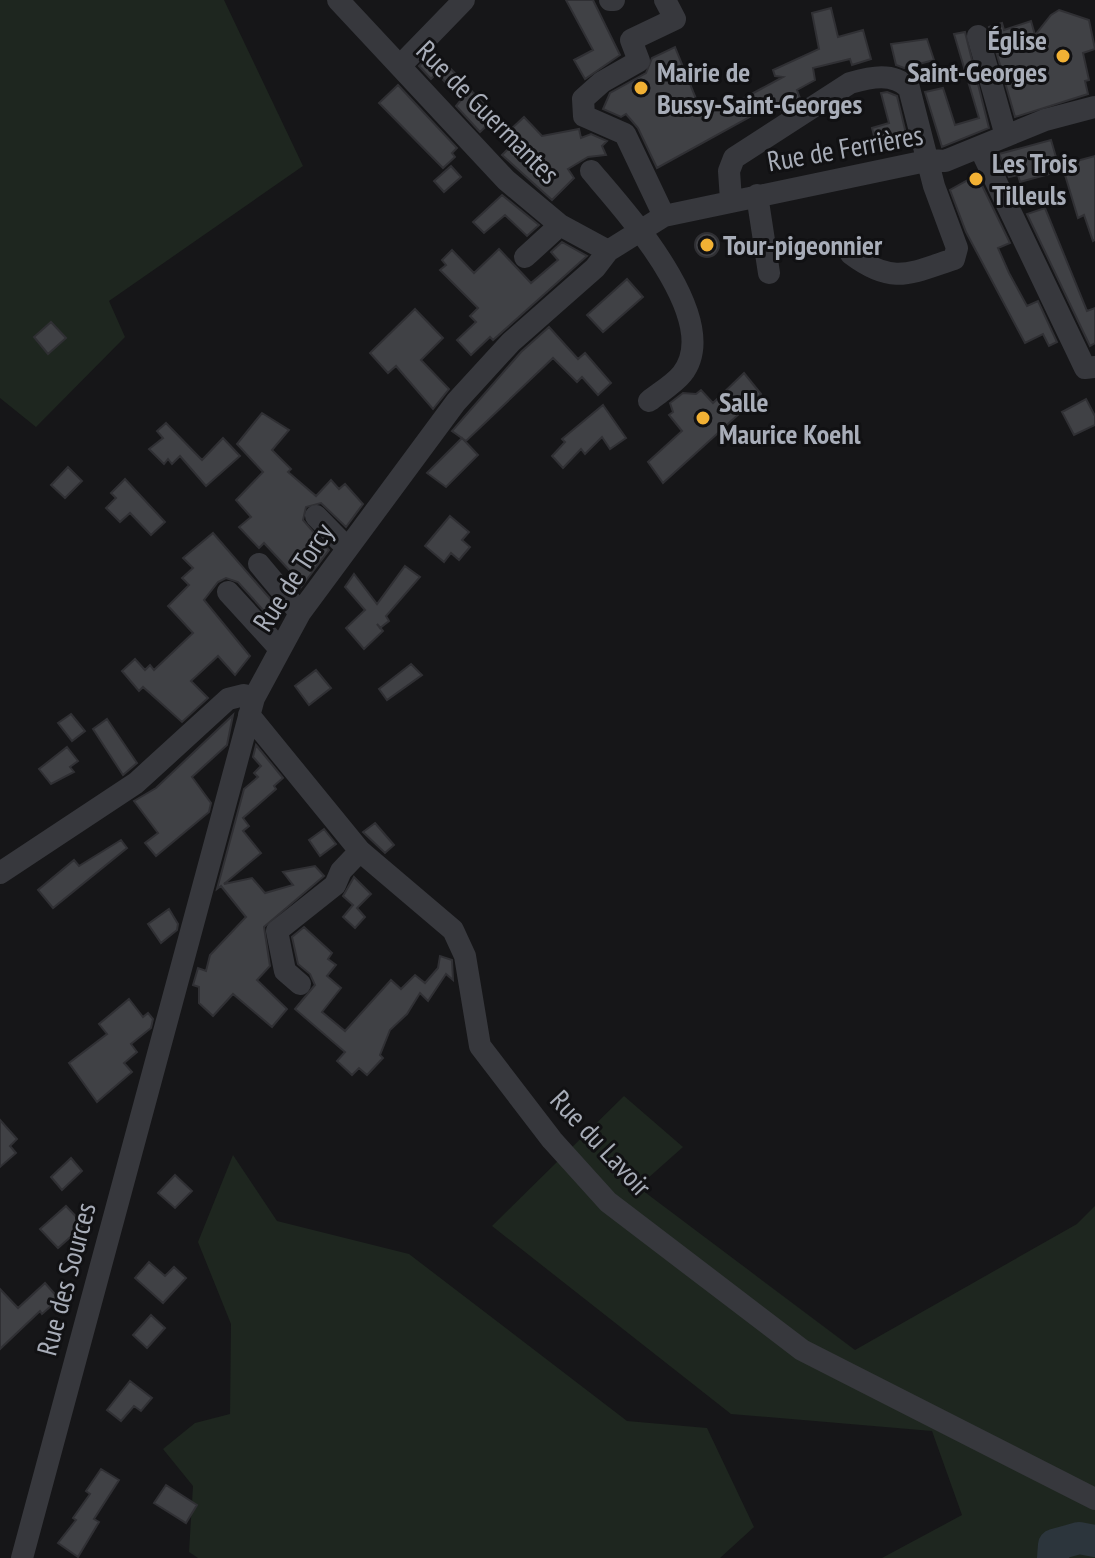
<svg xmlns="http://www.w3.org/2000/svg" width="1095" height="1558" font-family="'PT Sans Narrow',sans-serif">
<rect width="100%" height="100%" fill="#161618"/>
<path fill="#1e261f" d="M0 0H224L303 166 109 301 125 337 36 427 0 398Z
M624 1096 683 1147 638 1187 855 1350 1077 1224 1095 1206V1558H882L962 1515 932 1431 731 1414 492 1226Z
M233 1155 277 1221 409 1254 627 1421 707 1428 754 1527 720 1558H198L189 1552 193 1486 163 1449 195 1423 230 1414 231 1324 198 1242Z"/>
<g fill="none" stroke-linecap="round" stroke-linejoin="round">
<path stroke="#2c353c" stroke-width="32" d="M1053 1558 1054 1545 1079 1538 1095 1541"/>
</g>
<path fill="#404145" stroke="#303034" stroke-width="2" d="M566 0H593L620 55 585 79 574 60 593 50Z
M831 8 838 37 863 30 871 59 852 65 850 59 813 68 815 80 797 90 800 98 781 111 778 104 766 108 657 168 638 128 626 114 621 117 603 109 610 93 646 73 652 58 675 47 701 111H720L783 77 775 76 773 70 819 49 812 13Z
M1059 10 1089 20 1095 49 1083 53 1089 80 1085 81 1088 94 1015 117 989 27 1002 23 1004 30 1031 21 1035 35 1051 15Z
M965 32 989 128 942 147 925 92 943 88 955 125 979 118 954 34Z
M927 39 934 60 904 68 896 65 891 44Z
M434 51 496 117 480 132 456 106 461 100 437 73 431 79 419 66Z
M398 85 457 148 452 153 455 157 443 168 379 103Z
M887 92 897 96 908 142 883 148 881 142 876 144 872 128 889 123 881 93Z
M524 117 542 136 579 129 581 138 591 134 607 141 602 146 606 155 588 157 568 169 574 178 552 200 502 155 518 139 510 130Z
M1051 140 1060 171 1020 182 1018 175 1009 177 999 154Z
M1095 156V240L1093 241 1084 215 1078 218 1062 165Z
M451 166 461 177 444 192 434 181Z
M977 175 1010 243 998 248 1009 273 1027 306 1038 301 1057 342 1049 346 1043 334 1025 343 966 232 950 190Z
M502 195 539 225 527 236 505 215 484 233 473 222Z
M1045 208 1087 311 1095 308V343L1090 346 1027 214Z
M695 245a12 12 0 1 1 24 0a12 12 0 1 1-24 0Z
M562 242 587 256 493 340 490 337 471 355 457 340 476 322 470 316 478 308 440 270 446 265 442 260 452 250 474 273 499 249 531 283 558 260 551 252Z
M627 279 643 297 603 332 587 315Z
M415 309 443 338 421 360 449 389 433 409 396 366 388 373 370 353Z
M51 322 66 338 48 354 34 337Z
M549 327 578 359 585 353 611 383 598 395 582 377 577 382 553 358 466 441 452 431 521 352Z
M744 373 761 394 663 483 648 462 682 431 669 415 673 412 670 403 683 393 696 394 701 390 713 403Z
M1086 399 1095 416V425L1074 435 1062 412Z
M603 405 626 438 610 449 602 437 585 454 581 449 563 468 552 456 565 442 562 439Z
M262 413 289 430 272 450 291 469 288 472 316 496 331 480 339 489 345 484 363 504 346 527 321 503 306 507 303 520 329 550 299 590 288 577 292 573 264 543 259 548 239 527 251 517 236 500 263 472 237 444Z
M166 423 202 460 223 438 240 456 206 486 180 456 172 464 168 459 164 464 149 449 163 438 157 431Z
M462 438 478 455 446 487 427 473Z
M68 467 82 481 65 498 51 485Z
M125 479 165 522 151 535 130 513 120 522 106 508 116 498 111 493Z
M450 516 469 532 462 540 470 547 459 560 451 553 444 562 425 546Z
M213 533 280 610 272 620 238 582 226 578 218 582 204 600 250 656 235 675 218 656 191 681 208 698 182 722 143 687 139 691 122 671 135 659 145 670 150 665 154 670 193 633 168 606 189 585 182 578 193 568 183 558Z
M405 566 420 577 386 616 389 621 380 628 377 624 383 631 364 649 346 628 365 610 345 587 354 574 377 604Z
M411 664 422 675 387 700 379 689Z
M316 670 331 688 309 705 295 686Z
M71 714 85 731 72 741 58 723Z
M233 715 227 745 192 777 211 803 209 812 156 856 145 843 158 833 134 801 156 788Z
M107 719 137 763 123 775 93 729Z
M256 745 283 778 274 786 276 789 243 818 249 826 243 831 261 853 224 884 252 878 265 893 293 885 283 872 315 866 324 876 264 927 270 966 257 980 287 1009 272 1027 233 994 213 1016 199 1003V987L193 985 198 968 206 971 210 955 246 917 221 886 217 889 244 789 258 777 254 773 261 766 253 757Z
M67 747 78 761 70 767 74 772 51 784 39 769Z
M375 823 394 845 385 853 363 832Z
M324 829 336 844 320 856 309 840Z
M121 840 127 848 53 908 38 890 74 860 79 866Z
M354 877 371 894 357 908 365 917 355 928 343 917 353 905 343 896Z
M169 909 178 924 177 930 161 943 148 924Z
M304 927 332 953 328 959 336 965 327 976 341 988 322 1012 345 1031 391 980 401 989 415 975 425 983 438 968 440 956 452 960 453 980 446 974 428 1001 420 993 407 1014 390 1030 380 1055 383 1058 367 1075 359 1068 352 1075 337 1061 345 1052 295 1009 315 985 310 974 298 964 292 937Z
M129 999 143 1017 148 1013 153 1019 151 1028 131 1044 137 1052 124 1063 132 1072 97 1102 69 1063 107 1034 99 1024Z
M0 1120 17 1139 10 1146 16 1153 0 1167Z
M71 1158 82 1171 62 1190 51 1177Z
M175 1175 192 1191 175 1208 158 1193Z
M66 1206 84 1225 58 1248 40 1229Z
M149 1262 165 1276 174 1267 186 1278 163 1303 135 1278Z
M45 1283 59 1299 42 1314 40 1311 0 1349V1289L18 1308Z
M151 1315 165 1328 147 1348 133 1335Z
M130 1381 152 1398 141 1411 134 1406 121 1421 107 1410Z
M101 1469 119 1480 94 1519 99 1522 78 1557 58 1543 76 1520 73 1518 90 1494 86 1491Z
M166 1485 197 1505 186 1523 154 1503Z"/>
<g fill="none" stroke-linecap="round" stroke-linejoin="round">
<path stroke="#37383d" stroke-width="22" d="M338 0 506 180 560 225 608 251
M610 0H614
M978 36 1006 136
M400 66 464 0
M980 148 1085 368 1095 367
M591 171C624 210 725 320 682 374 674 384 659 393 649 401
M757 195 769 273
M731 200 729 171 734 158 850 83C871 77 893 72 909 88L934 186 957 248 954 259C909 274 892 285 851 254
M664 216 625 134 584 116 583 99 602 82 639 61 631 40 675 19 665 0
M525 257 560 225
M316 516 347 548
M259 564 300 613
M228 592 280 649
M249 715 360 851 453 930 465 956 480 1046 552 1140 608 1202 802 1350 1095 1499
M0 873 136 783 228 699 244 695 254 698
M300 984 285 971 277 931 335 885 341 871 360 851
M22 1558 254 698 300 613 456 402 511 342 595 268 608 251 664 216 931 160 945 161 1045 120 1095 107"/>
</g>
<g fill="#f2b134" stroke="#111113" stroke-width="3">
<circle cx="1063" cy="56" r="8"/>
<circle cx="641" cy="88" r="8"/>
<circle cx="976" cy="179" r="8"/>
<circle cx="707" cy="245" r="8"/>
<circle cx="703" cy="418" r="8"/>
</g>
<g text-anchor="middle" stroke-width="6" stroke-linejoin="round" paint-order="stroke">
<g font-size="28" font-weight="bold" fill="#a8adb8" stroke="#111113" text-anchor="start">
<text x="1047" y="50" text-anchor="end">Église<tspan x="1047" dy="32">Saint-Georges</tspan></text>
<text x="657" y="82">Mairie de<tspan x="657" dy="32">Bussy-Saint-Georges</tspan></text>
<text x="992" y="173">Les Trois<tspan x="992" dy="32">Tilleuls</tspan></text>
<text x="723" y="255">Tour-pigeonnier</text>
<text x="719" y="412">Salle<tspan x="719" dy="32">Maurice Koehl</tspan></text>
</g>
<g font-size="28" fill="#a8adb8" stroke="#111113">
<text transform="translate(488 112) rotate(45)" y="10">Rue de Guermantes</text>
<text transform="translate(845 148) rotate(-10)" y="10">Rue de Ferrières</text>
<text transform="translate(293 577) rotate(-57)" y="10">Rue de Torcy</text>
<text transform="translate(601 1143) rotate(47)" y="10">Rue du Lavoir</text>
<text transform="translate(66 1279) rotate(-75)" y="10">Rue des Sources</text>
</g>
</g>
</svg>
